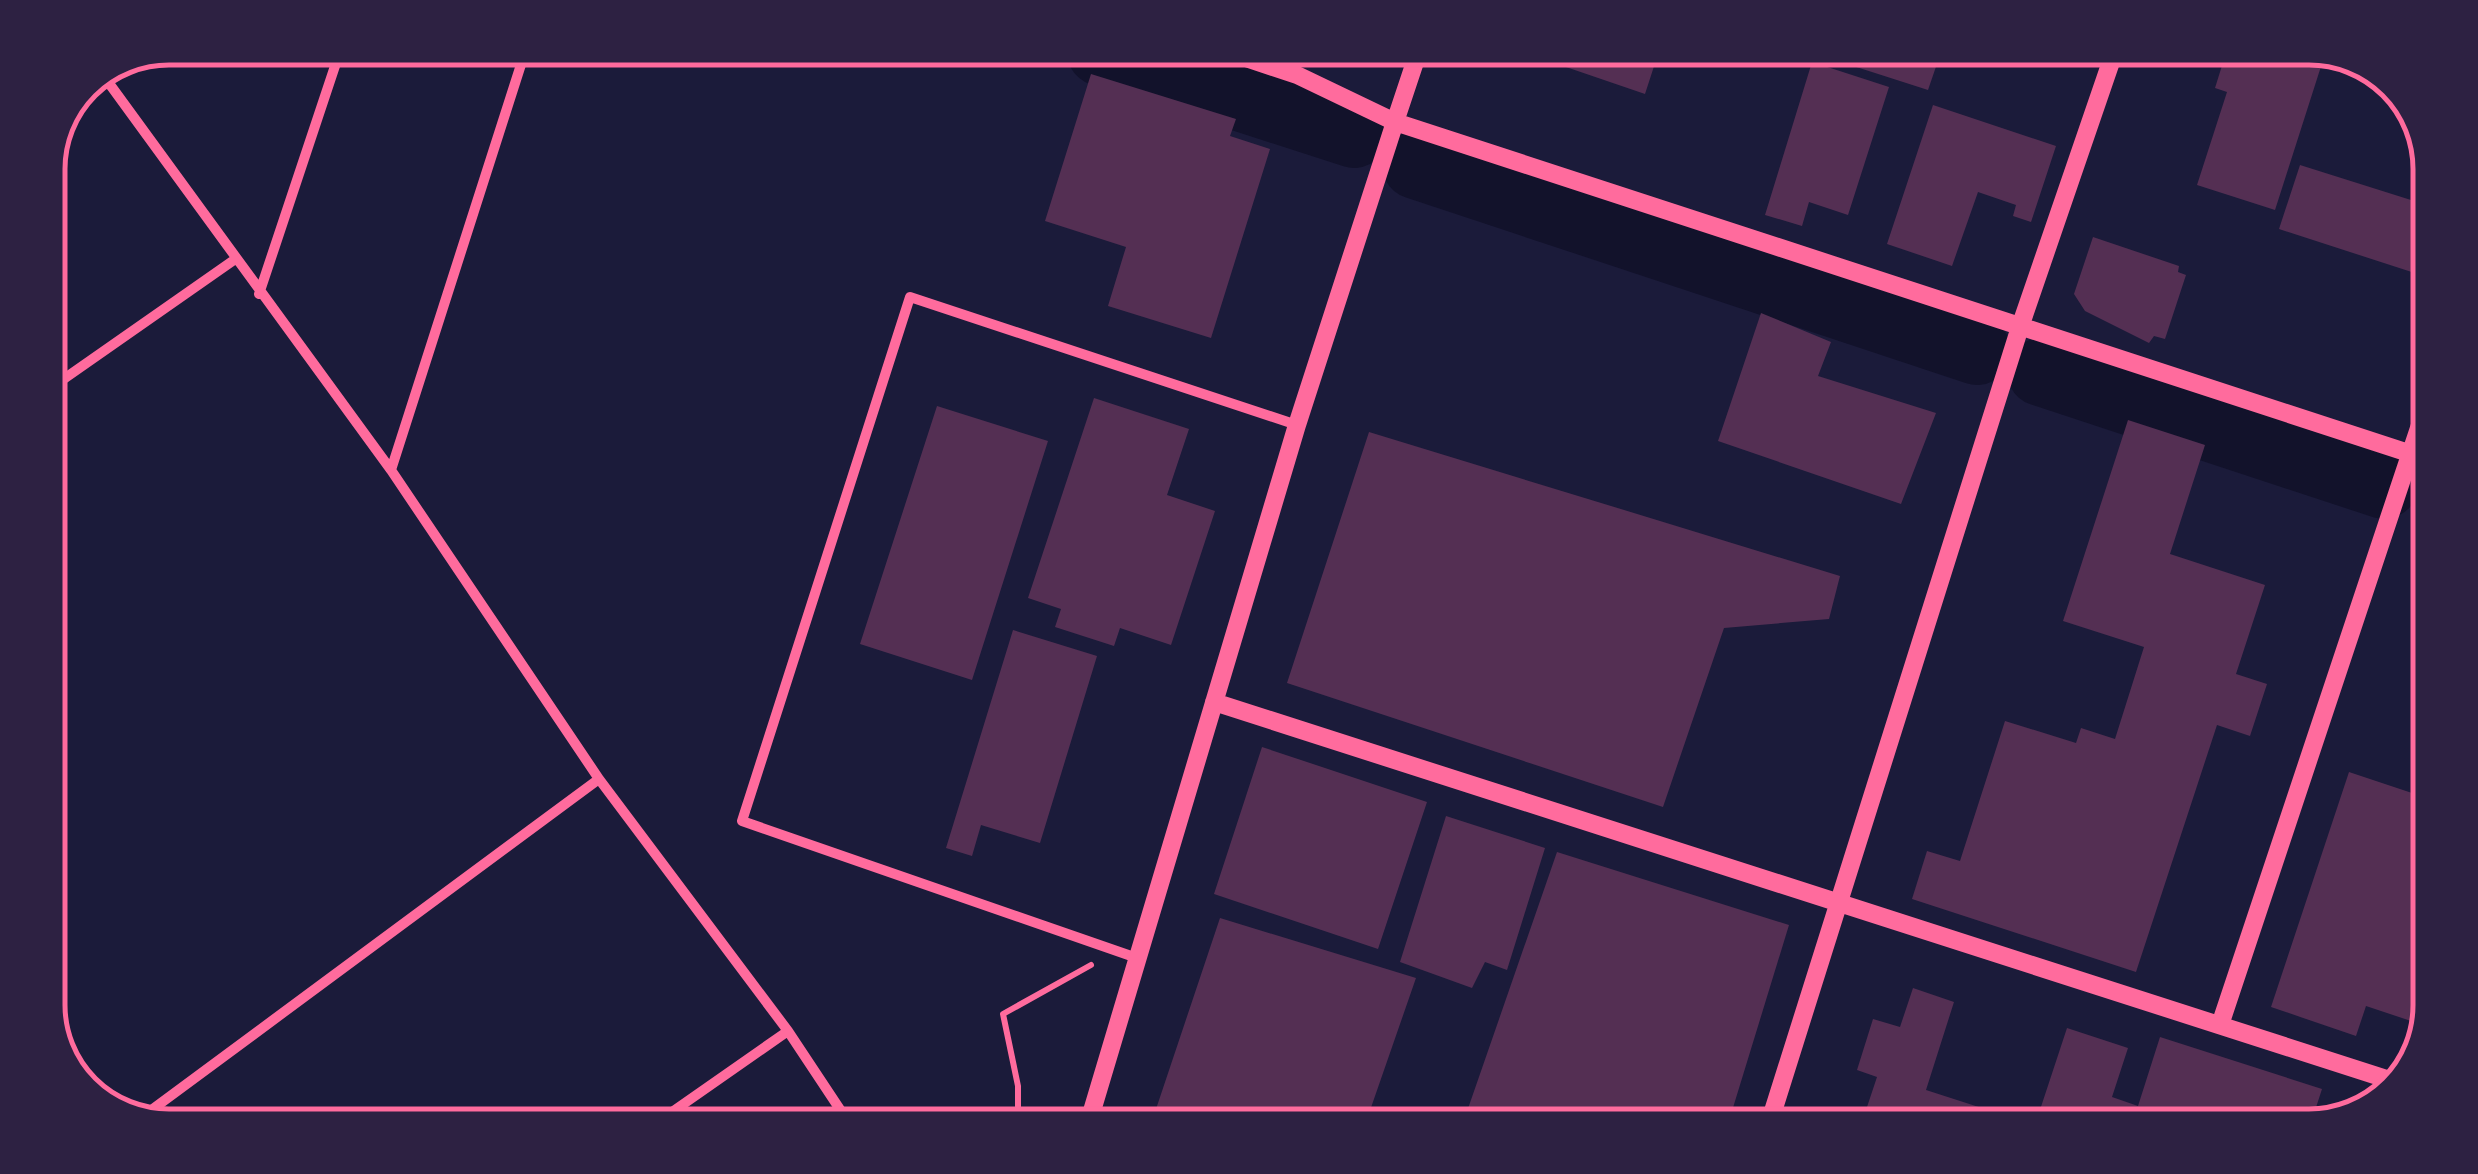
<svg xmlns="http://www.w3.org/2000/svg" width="2478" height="1174" font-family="'Exo 2',sans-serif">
<rect width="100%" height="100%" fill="#1b1b3a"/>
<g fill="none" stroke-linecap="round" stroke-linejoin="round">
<path stroke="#12122b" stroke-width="68" d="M1101 52 1354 134
M1416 165 1977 351
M2041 372 2384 485"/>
</g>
<path fill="#542f53" d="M1525 53 1654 54H1658L1645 94Z
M1850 55H1940L1928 90 1847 64Z
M2225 56 2324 57 2275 210 2197 185 2227 92 2215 88Z
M1812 62 1889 87 1848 215 1809 202 1802 226 1765 215Z
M1091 74 1236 119 1230 136 1270 149 1211 338 1108 306 1126 247 1045 221Z
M1933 105 2056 146 2031 222 2013 216 2016 205 1978 192 1952 266 1887 244Z
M2300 165 2430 206 2429 264 2424 276 2279 229Z
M2093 237 2179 266 2178 272 2186 275 2165 339 2154 336 2149 343 2085 311 2074 294Z
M1761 313 1831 342 1818 376 1936 413 1901 504 1718 441Z
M1094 398 1189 429 1167 495 1215 511 1171 645 1120 628 1114 646 1055 627 1061 609 1028 598Z
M937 406 1048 441 972 680 860 644Z
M2128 420 2205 445 2170 554 2265 585 2236 674 2267 684 2250 736 2217 725 2136 972 1912 899 1927 851 1960 861 2005 721 2076 743 2081 728 2115 739 2144 647 2063 621Z
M1369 432 1840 576 1829 619 1724 628 1663 807 1287 683Z
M1013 630 1097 656 1040 843 981 825 972 856 946 848Z
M1262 747 1427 802 1378 949 1214 894Z
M2349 772 2424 797 2421 1009 2417 1023 2366 1006 2356 1036 2271 1007Z
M1446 816 1545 848 1507 970 1485 962 1472 988 1400 962Z
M1557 852 1789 925 1728 1124 1463 1123Z
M1220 918 1416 978 1366 1122 1152 1121Z
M1913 988 1954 1002 1926 1090 1988 1110 1984 1125H1861L1877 1077 1857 1070 1873 1019 1900 1027Z
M2067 1028 2128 1048 2112 1097 2138 1106 2160 1037 2322 1089 2310 1126 2035 1125Z"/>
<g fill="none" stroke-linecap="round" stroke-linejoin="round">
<path stroke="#ff6b9d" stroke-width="6" d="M1009 1121 1018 1115V1086L1003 1014 1091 965"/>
<path stroke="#ff6b9d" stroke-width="10" d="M103 75 391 470 599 779 788 1031 847 1120
M259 294 341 48
M48 390 234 260
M391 470 526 49
M1137 958 742 821 910 297 1297 425
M142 1117 599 779
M662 1119 788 1031"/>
<path stroke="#ff6b9d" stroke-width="18" d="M1418 53 1395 122 2427 459
M1214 702 2396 1082
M2220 1025 2428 401
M1089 1121 1297 425 1395 122 1297 75 1228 52
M1769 1124 2020 327 2113 56"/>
</g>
<path d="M0 0H2478V1174H0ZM169 65H2309A104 104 0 0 1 2413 169V1005A104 104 0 0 1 2309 1109H169A104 104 0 0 1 65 1005V169A104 104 0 0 1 169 65Z" fill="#2d2142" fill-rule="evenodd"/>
<path fill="none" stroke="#ff6b9d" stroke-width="5" d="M169 65H2309A104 104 0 0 1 2413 169V1005A104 104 0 0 1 2309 1109H169A104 104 0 0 1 65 1005V169A104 104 0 0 1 169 65Z"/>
</svg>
